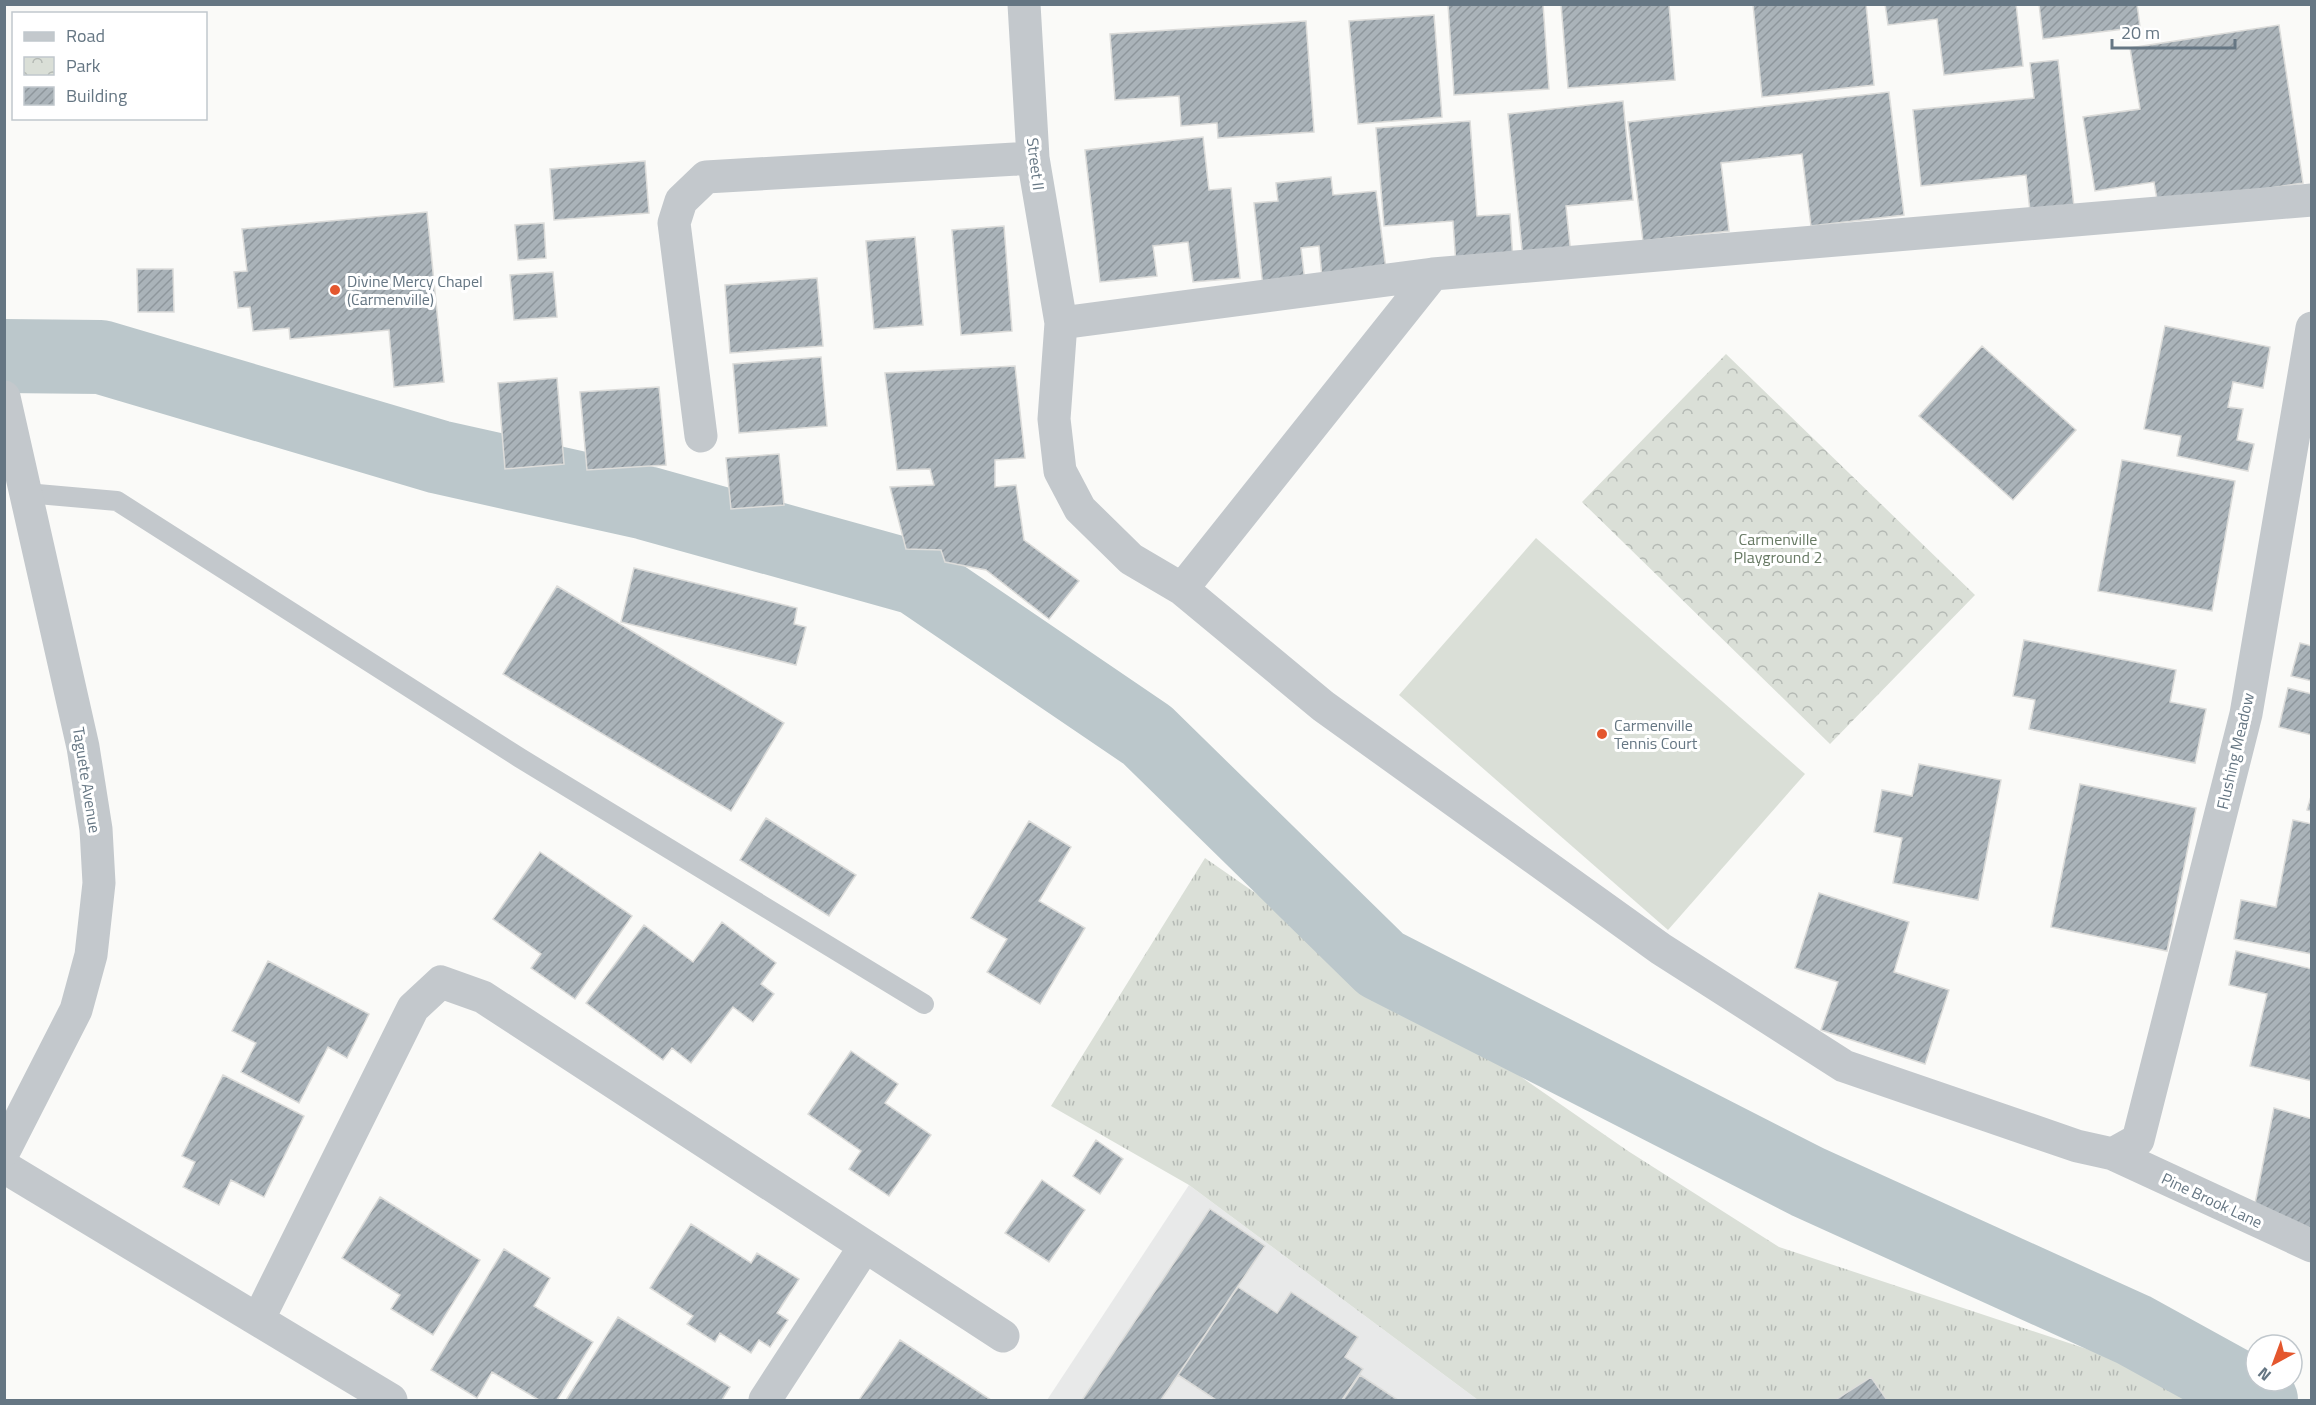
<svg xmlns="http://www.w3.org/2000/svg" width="2316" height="1405" font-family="'Titillium Web',sans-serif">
<defs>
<pattern id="grass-tufts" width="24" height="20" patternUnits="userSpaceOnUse" patternTransform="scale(1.5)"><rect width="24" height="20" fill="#dadfd7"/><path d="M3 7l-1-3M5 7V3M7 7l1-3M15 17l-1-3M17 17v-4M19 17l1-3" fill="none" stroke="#b4b9b4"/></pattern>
<pattern id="park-crowns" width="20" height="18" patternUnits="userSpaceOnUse" patternTransform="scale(1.5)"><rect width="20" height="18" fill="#dadfd7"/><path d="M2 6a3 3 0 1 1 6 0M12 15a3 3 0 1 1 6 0" fill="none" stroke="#b4b9b4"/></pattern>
<pattern id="building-hatch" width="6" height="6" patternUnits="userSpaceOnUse" patternTransform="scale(1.5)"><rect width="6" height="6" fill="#aab3b9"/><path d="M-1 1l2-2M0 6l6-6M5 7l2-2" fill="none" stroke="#8e969c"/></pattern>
</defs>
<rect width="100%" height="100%" fill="#fafaf8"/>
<path fill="#e8e9e9" d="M1189 1185 1478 1400H1047Z"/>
<path fill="url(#grass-tufts)" d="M1205 858 1628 1151 1779 1247 2111 1357 2190 1400H1478L1189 1185 1051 1106Z"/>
<path fill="url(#park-crowns)" d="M1726 354 1975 595 1830 744 1582 502Z"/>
<path fill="#dadfd7" d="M1536 538 1805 774 1668 930 1399 695Z"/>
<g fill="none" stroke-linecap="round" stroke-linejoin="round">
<path stroke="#bbc7cb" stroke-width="74" d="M4 356 101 357 439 457 646 503 916 578 1147 735 1381 964 1808 1182 2134 1330 2261 1400"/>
</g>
<path fill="url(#building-hatch)" stroke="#dcdcda" stroke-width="1.5" d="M1448 4H1543L1549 89 1454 95Z
M1561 4H1669L1675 80 1568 88Z
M1753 4H1866L1874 85 1762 97Z
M1885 4H2016L2023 66 1944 75 1937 19 1888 25Z
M2039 4H2137L2140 27 2043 39Z
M1434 15 1442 117 1358 124 1349 21Z
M1306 21 1314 132 1218 138 1217 123 1181 126 1179 96 1115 100 1110 34Z
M2279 25 2303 183 2158 205 2154 182 2095 191 2083 117 2140 109 2130 48Z
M2058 60 2074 207 2030 211 2026 175 1921 186 1913 110 2034 98 2030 63Z
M1889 92 1904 215 1811 226 1802 154 1721 163 1729 231 1643 241 1628 122Z
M1623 101 1633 200 1566 206 1571 255 1523 259 1508 114Z
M1470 121 1477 216 1510 214 1513 261 1456 265 1453 221 1384 226 1376 128Z
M1203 137 1209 190 1231 188 1240 278 1193 282 1188 242 1153 246 1157 276 1100 282 1085 150Z
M645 161 649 213 554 220 550 169Z
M1331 177 1333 195 1376 191 1386 269 1322 277 1319 246 1301 248 1305 282 1263 287 1254 203 1278 201 1276 183Z
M427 212 444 382 394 387 389 330 290 339 289 328 253 331 250 307 238 308 234 272 247 271 242 229Z
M544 223 546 258 518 260 515 225Z
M1004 226 1012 331 961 335 952 230Z
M915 237 923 325 874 329 866 241Z
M137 269H173L174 312H138Z
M553 272 557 317 514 320 510 275Z
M817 278 823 346 730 353 725 285Z
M2165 326 2270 347 2263 388 2233 382 2228 407 2243 409 2237 440 2254 444 2248 471 2177 456 2181 436 2144 429Z
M1982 346 2076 430 2013 500 1919 416Z
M821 357 827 426 739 433 733 364Z
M1015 366 1025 458 995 460V487L1016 485 1024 540 1079 581 1049 619 986 570 945 562 941 550 906 549 890 487 934 485 930 469 897 470 885 373Z
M557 378 564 464 505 469 498 383Z
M659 387 666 465 587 470 580 392Z
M779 454 784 505 731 509 726 458Z
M2122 460 2235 481 2212 611 2098 591Z
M634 568 797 608 794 624 806 627 796 665 621 622Z
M557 586 784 723 731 811 503 674Z
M2024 640 2176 670 2170 702 2206 709 2195 763 2029 729 2035 700 2013 696Z
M2300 643 2312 646V681L2291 676Z
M2288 688 2312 694V735L2279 727Z
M1919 764 2001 780 1978 900 1893 883 1902 838 1874 832 1882 790 1912 796Z
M2080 784 2196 808 2167 951 2051 927Z
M2312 793V811L2307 810Z
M766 818 856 875 829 916 740 860Z
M2293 820 2312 824V954L2234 939 2241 900 2276 907Z
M1029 821 1071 847 1039 901 1085 928 1040 1004 987 972 1007 939 971 918Z
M540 852 632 916 575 999 531 968 541 954 493 919Z
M1819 893 1909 922 1894 972 1949 990 1925 1064 1821 1030 1838 982 1795 968Z
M722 922 776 963 761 984 774 994 753 1022 733 1007 691 1063 672 1048 663 1060 586 1003 644 925 693 962Z
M2236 951 2312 969V1081L2250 1066 2267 994 2229 985Z
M268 961 369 1014 347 1058 328 1047 299 1103 241 1072 256 1043 232 1031Z
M851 1051 898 1084 885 1103 931 1135 889 1196 849 1169 861 1151 808 1114Z
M223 1075 304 1116 264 1197 231 1180 219 1205 183 1187 195 1162 182 1156Z
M2274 1108 2312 1119V1235L2253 1214Z
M1096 1140 1123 1159 1100 1194 1073 1176Z
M1042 1180 1085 1210 1049 1262 1005 1233Z
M380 1197 480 1260 433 1335 391 1309 400 1295 342 1258Z
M1210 1209 1265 1246 1161 1400H1082Z
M691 1224 751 1263 757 1253 799 1279 777 1313 788 1320 770 1347 759 1340 751 1353 720 1333 715 1342 687 1324 693 1316 650 1288Z
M504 1249 550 1278 534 1306 593 1342 557 1400H539L492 1372 477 1398 431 1370Z
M1238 1287 1277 1313 1291 1292 1358 1337 1345 1357 1363 1369 1342 1400H1216L1178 1375Z
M618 1317 730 1387 722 1400H566Z
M900 1340 991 1400H859Z
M1360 1375 1398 1400H1343Z
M1871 1377 1887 1400H1835Z"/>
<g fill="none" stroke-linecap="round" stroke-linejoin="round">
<path stroke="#c3c8cc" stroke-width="20" d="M26 493 117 501 520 758 924 1004"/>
<path stroke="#c3c8cc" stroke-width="33" d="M1024 4 1033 158 1061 323 1054 419 1060 471 1080 509 1131 559 1182 589 1323 706 1661 949 1844 1066 2077 1146 2113 1154 2312 1246
M1061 323 1433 274 2312 200
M701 436 674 223 681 201 706 177 1033 158
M1182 589 1433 274
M2113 1154 2138 1140 2246 714 2312 328
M4 1167 391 1400
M258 1320 413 1008 441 982 483 997 1003 1336
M765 1400 865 1246"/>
<path stroke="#c3c8cc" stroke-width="33" d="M4 397 83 747 96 829 99 883 91 955 76 1010 4 1151"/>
</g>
<g fill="#e4572e" stroke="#fff" stroke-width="2">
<circle cx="335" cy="290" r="6"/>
<circle cx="1602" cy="734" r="6"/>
</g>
<g text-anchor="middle" stroke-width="6" stroke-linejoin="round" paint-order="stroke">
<g font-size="16" fill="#657683" stroke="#fff">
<text transform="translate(1036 164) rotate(83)" y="6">Street II</text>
<text transform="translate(2235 751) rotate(-77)" y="6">Flushing Meadow</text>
<text transform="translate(87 780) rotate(81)" y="6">Taguete Avenue</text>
<text transform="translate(2212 1200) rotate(25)" y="6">Pine Brook Lane</text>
</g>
<g font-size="16" fill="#657683" stroke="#fff" text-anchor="start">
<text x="347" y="287">Divine Mercy Chapel<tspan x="347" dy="18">(Carmenville)</tspan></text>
<text x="1614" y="731">Carmenville<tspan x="1614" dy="18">Tennis Court</tspan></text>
</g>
<g font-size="16" fill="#687a64" stroke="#fff">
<text x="1778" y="545">Carmenville<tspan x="1778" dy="18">Playground 2</tspan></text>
</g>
</g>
<rect width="2316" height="1405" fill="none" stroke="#657683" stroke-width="12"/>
<rect x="12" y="12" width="195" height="108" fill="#ffffff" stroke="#c1c8cd" stroke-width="1.5"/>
<rect x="24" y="32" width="30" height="9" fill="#c3c8cc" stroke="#c1c8cd" stroke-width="1.5"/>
<text x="66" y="42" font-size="18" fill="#657683">Road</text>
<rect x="24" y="57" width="30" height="18" fill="url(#park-crowns)" stroke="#c1c8cd" stroke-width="1.5"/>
<text x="66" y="72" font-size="18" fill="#657683">Park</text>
<rect x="24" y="87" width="30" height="18" fill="url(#building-hatch)" stroke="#c1c8cd" stroke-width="1.5"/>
<text x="66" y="102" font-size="18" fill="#657683">Building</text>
<g transform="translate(2274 1363) rotate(221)"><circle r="28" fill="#ffffff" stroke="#c1c8cd" stroke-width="1.5"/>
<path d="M0-4.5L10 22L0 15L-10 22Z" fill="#e4572e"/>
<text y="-9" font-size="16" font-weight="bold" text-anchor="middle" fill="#657683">N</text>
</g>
<path d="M2112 39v9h123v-9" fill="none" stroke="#657683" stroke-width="3"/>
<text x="2121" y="39" font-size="18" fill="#657683" stroke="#ffffff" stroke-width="4.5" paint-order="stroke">20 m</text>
</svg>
